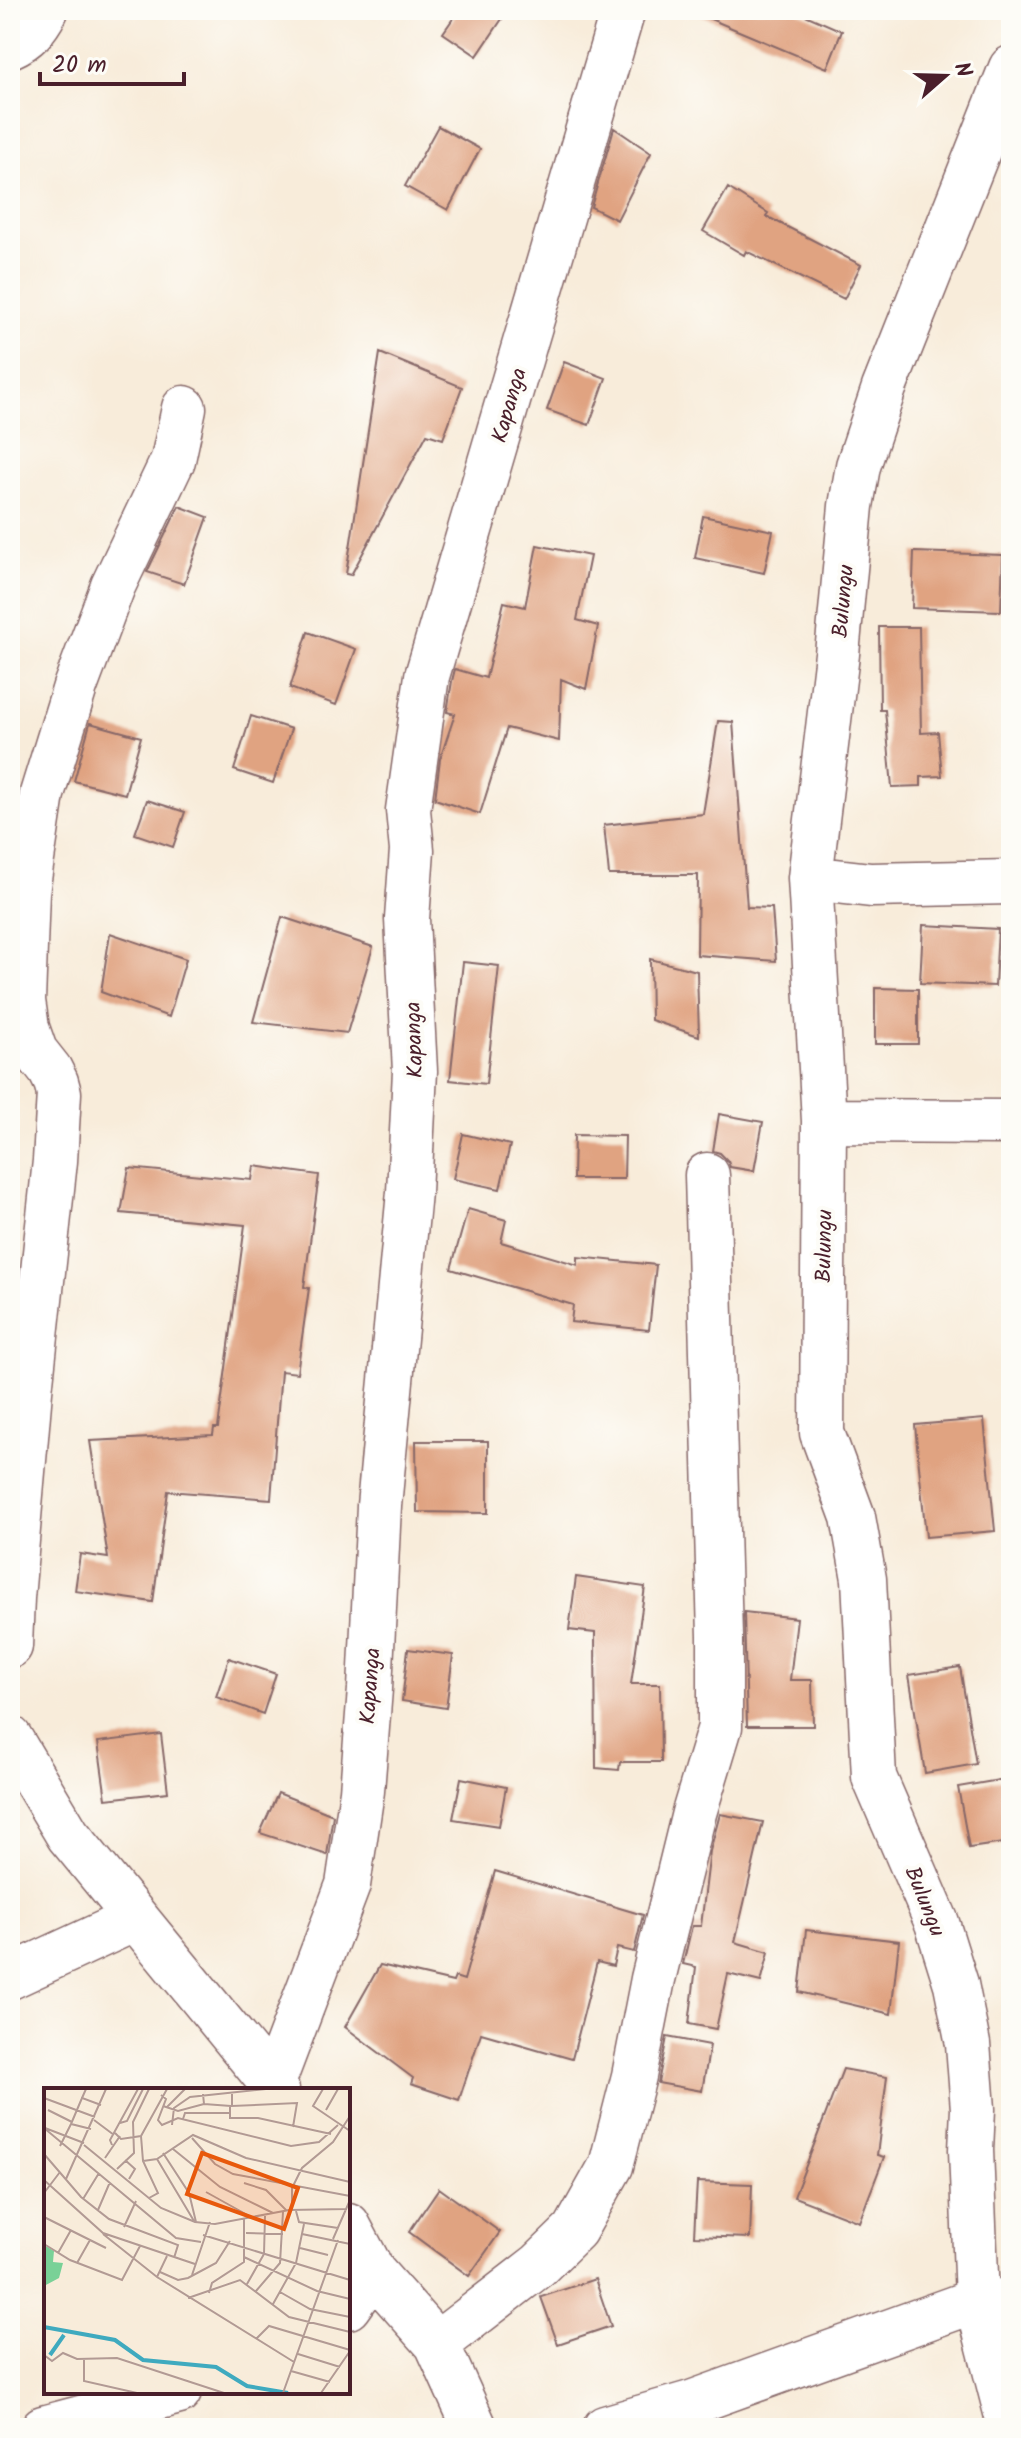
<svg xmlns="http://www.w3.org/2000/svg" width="1021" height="2438" font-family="Kalam,sans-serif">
<rect width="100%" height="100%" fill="#fdfcf7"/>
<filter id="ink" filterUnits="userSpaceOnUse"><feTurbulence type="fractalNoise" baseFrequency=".0125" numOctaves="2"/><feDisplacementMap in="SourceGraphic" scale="16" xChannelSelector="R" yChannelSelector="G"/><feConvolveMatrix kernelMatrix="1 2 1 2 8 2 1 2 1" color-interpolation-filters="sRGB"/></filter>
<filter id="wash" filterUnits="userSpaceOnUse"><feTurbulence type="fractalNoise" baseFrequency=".006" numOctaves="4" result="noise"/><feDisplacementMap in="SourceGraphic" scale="32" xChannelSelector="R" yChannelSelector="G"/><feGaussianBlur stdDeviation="1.8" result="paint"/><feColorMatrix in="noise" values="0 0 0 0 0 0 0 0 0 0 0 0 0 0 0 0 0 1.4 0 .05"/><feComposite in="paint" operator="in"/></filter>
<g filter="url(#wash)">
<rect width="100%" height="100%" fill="#f8ecda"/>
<g id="blocks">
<path fill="#e0a381" d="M459 10H508L477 56 443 33Z
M689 10H794L842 31 827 68Z
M438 126 480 149 448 210 405 186Z
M614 128 651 153 617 220 591 207Z
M728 188 768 213 766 216 861 265 844 299 746 251 744 255 703 231Z
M380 353 462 387 443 439 427 434 351 575 346 574Z
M564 362 606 378 589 425 547 410Z
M179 506 208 517 184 584 147 572Z
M703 516 773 531 764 573 695 558Z
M537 545 590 556 577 620 598 626 586 689 561 679 559 741 507 728 480 814 435 799 440 759 455 714 447 712 452 681 455 669 486 678 504 602 525 607Z
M914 552 1003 555 1001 611 912 608Z
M879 627H919L921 733 938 732 942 776 921 777V786L892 787 885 710H880Z
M308 632 356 649 336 705 290 688Z
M251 716 291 729 273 783 234 770Z
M718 721 733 722 747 907 772 908 776 961 697 955 698 875H609L604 825 703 814Z
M90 723 141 737 125 794 74 781Z
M147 800 185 812 173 847 135 834Z
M282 917 373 947 347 1033 253 1022Z
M923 925 998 929 995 986 920 983Z
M110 933 186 959 169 1017 101 992Z
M650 959 697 971 699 1036 651 1020Z
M463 962 499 966 486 1084 450 1080Z
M875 988 918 989V1044H875Z
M719 1114 763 1122 754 1171 730 1167 728 1161 720 1153 713 1151Z
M463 1134 510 1145 500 1189 453 1179Z
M574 1135 625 1136 624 1179H573Z
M254 1166 319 1175 304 1287 309 1288 297 1373 281 1371 271 1499 168 1491 153 1602 75 1591 80 1554 108 1558 90 1441 213 1435 214 1428H218L245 1225 121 1213 129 1168 252 1180Z
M468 1209 506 1220 501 1242 578 1265V1257L656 1265 649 1330 571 1322 573 1305 451 1269Z
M984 1419 995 1531 926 1537 915 1425Z
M416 1441H488V1513L417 1512Z
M576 1577 645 1587 631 1684H660L661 1762H620L619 1770 596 1768 595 1633 569 1630Z
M744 1612 797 1618 790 1680H812L813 1726H747Z
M408 1649 453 1655 446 1708 402 1701Z
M229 1658 276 1674 263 1714 216 1697Z
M960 1667 976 1764 925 1773 909 1675Z
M161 1734 168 1792 106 1799 98 1742Z
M461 1778 506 1787 499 1826 453 1819Z
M1011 1778V1842L969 1848 958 1787Z
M278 1793 333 1815 327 1855 260 1833Z
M720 1814 763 1822 735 1942 769 1952 761 1982 728 1974 716 2029 689 2024 696 1967 683 1964 692 1926H701L710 1851Z
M495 1871 643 1915 634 1952 617 1948 613 1966 597 1962 572 2059 481 2033 459 2100 411 2084 413 2078 345 2027 380 1965 453 1982 455 1977 464 1980Z
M806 1930 899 1941 891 2014 799 1992Z
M667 2037 710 2045 702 2091 658 2083Z
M843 2069 887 2077 877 2155 884 2157 859 2222 794 2197Z
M697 2182 752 2184 750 2238 694 2236Z
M439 2188 500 2232 469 2276 409 2232Z
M595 2279 611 2326 558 2344 541 2297Z"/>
</g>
</g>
<g filter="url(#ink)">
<use href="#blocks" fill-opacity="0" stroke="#876768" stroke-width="2"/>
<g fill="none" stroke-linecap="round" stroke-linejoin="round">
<g stroke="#876768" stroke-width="47">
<path id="minor" d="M10 46C28 38 37 27 46 10
M810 878 871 885 1011 882
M824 1121 1011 1122
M10 1646 12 1598 30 1391 55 1161 59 1093 56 1082 50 1070 35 1051 27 1028 23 1001 27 892 42 794 75 687 113 586 173 460 184 408
M10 1738 68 1835 277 2090
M10 1977 135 1919
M273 2083 348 1885 362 1791 370 1689 379 1506 409 1192 415 1071 407 919 412 850 408 810 427 676 623 10
M348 2225 373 2272 437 2344 475 2428
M348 2307 373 2272
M437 2344 539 2265 575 2230 611 2166 634 2076 653 1979 694 1813 720 1727V1636L707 1175
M43 2428 179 2392
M605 2428 691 2403 977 2300 1011 2302
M1010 2428 977 2300 971 2150 973 2109 968 2044 956 1984 937 1923 874 1777 864 1579 853 1517 822 1433 824 1121 810 878 837 654 851 506 858 466 884 388 1011 68"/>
</g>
<use href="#minor" stroke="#fff" stroke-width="44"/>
</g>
</g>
<g text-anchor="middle" stroke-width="8" stroke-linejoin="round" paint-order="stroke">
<g font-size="22" fill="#4a1f2b" stroke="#fdfcf7">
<text transform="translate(508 405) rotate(-74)" y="8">Kapanga</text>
<text transform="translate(842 601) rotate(-85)" y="8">Bulungu</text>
<text transform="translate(413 1040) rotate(-92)" y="8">Kapanga</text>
<text transform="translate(823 1246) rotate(-89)" y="8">Bulungu</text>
<text transform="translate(369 1686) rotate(-86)" y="8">Kapanga</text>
<text transform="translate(926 1901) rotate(68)" y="8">Bulungu</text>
</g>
</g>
<g transform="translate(44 2088)">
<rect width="306" height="306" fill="#f8ecda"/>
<path d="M0 157 10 163 9 174 19 175 15 190 0 198Z" fill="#79d197"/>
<path fill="none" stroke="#3faabf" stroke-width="4" d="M0 239 71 252 99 272 172 279 203 298 244 305M6 267 20 247"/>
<path fill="none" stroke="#b29a94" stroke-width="2" d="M42 1 38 10 57 17M279 1 269 18 306 43M188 4V18L253 15 249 39M117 7 122 11 114 32 118 37 134 30 247 58 275 54 294 37M0 10 51 29M160 16 187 18M119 18 134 23 160 16 159 6M186 18V30H214L287 46M123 19 141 1M4 22 28 34M282 22 294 1M139 31 141 25H185M50 32 70 47M76 35 83 33 99 1M27 36 38 10M128 37 130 20 146 9 222 1M0 40 132 150 157 154M1 40 40 55M71 45 77 51 97 48 123 1M97 48 99 73 114 105 105 110M148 50 171 76 189 86 306 108M40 57 117 120 151 134 171 136 245 122 303 121M68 57 66 52 94 1M16 58 27 36 47 41M129 61 176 99 229 125M119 65 145 105 152 134M0 66 37 109 65 131 134 157 130 170M61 70 76 48M113 71 150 133M81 72 91 81 85 91M99 73 113 71 149 47 202 70 306 94M73 81 90 65 89 34 105 1M22 91 62 1M0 92 59 145 151 176M200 95 222 102 242 122M162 104 207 129M0 105 16 84M39 111 55 85M54 122 66 94M248 122V100L258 80 289 54 306 28M252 123 255 134 294 140M0 129 62 160M80 139 92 113M202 145 239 146M59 146 113 189 123 168M258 146 306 156M159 147 306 192M289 151 306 112M0 156 26 172 78 192 96 158M256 160 284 167M14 165 27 142M200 169 273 203 306 211M33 175 46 152M116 184 134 192 144 190 172 175 186 153M148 187 166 134M113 189 250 274M203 196 220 166 221 128M212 203 236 175 239 124M236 204 266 221 306 229M165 205 168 195 200 174V131M144 210 196 192 245 229 306 244M229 216 252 175 260 136M212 251 225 238 306 262M254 266 296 279M0 267 8 273 19 265 33 271 73 270 180 305M40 270V293L93 305M247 283 286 294M239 305 294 152M277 305 306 263"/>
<path fill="#e8590c" fill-opacity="0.15" stroke="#e8590c" stroke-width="4" d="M158 65 254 100 240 141 143 106Z"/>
<rect width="306" height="306" fill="none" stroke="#4a1f2b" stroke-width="4"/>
</g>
<rect width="1021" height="2438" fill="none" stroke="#fdfcf7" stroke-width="40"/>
<g transform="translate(945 76) rotate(70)" stroke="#fdfcf7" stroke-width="6" paint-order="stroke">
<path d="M0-6L14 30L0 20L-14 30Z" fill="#4a1f2b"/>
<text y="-12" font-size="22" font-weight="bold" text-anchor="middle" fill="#4a1f2b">N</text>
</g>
<path d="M40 72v12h144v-12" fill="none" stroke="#4a1f2b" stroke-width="4"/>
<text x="52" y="72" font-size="24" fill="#4a1f2b" stroke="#fdfcf7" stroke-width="6" paint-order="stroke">20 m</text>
</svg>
